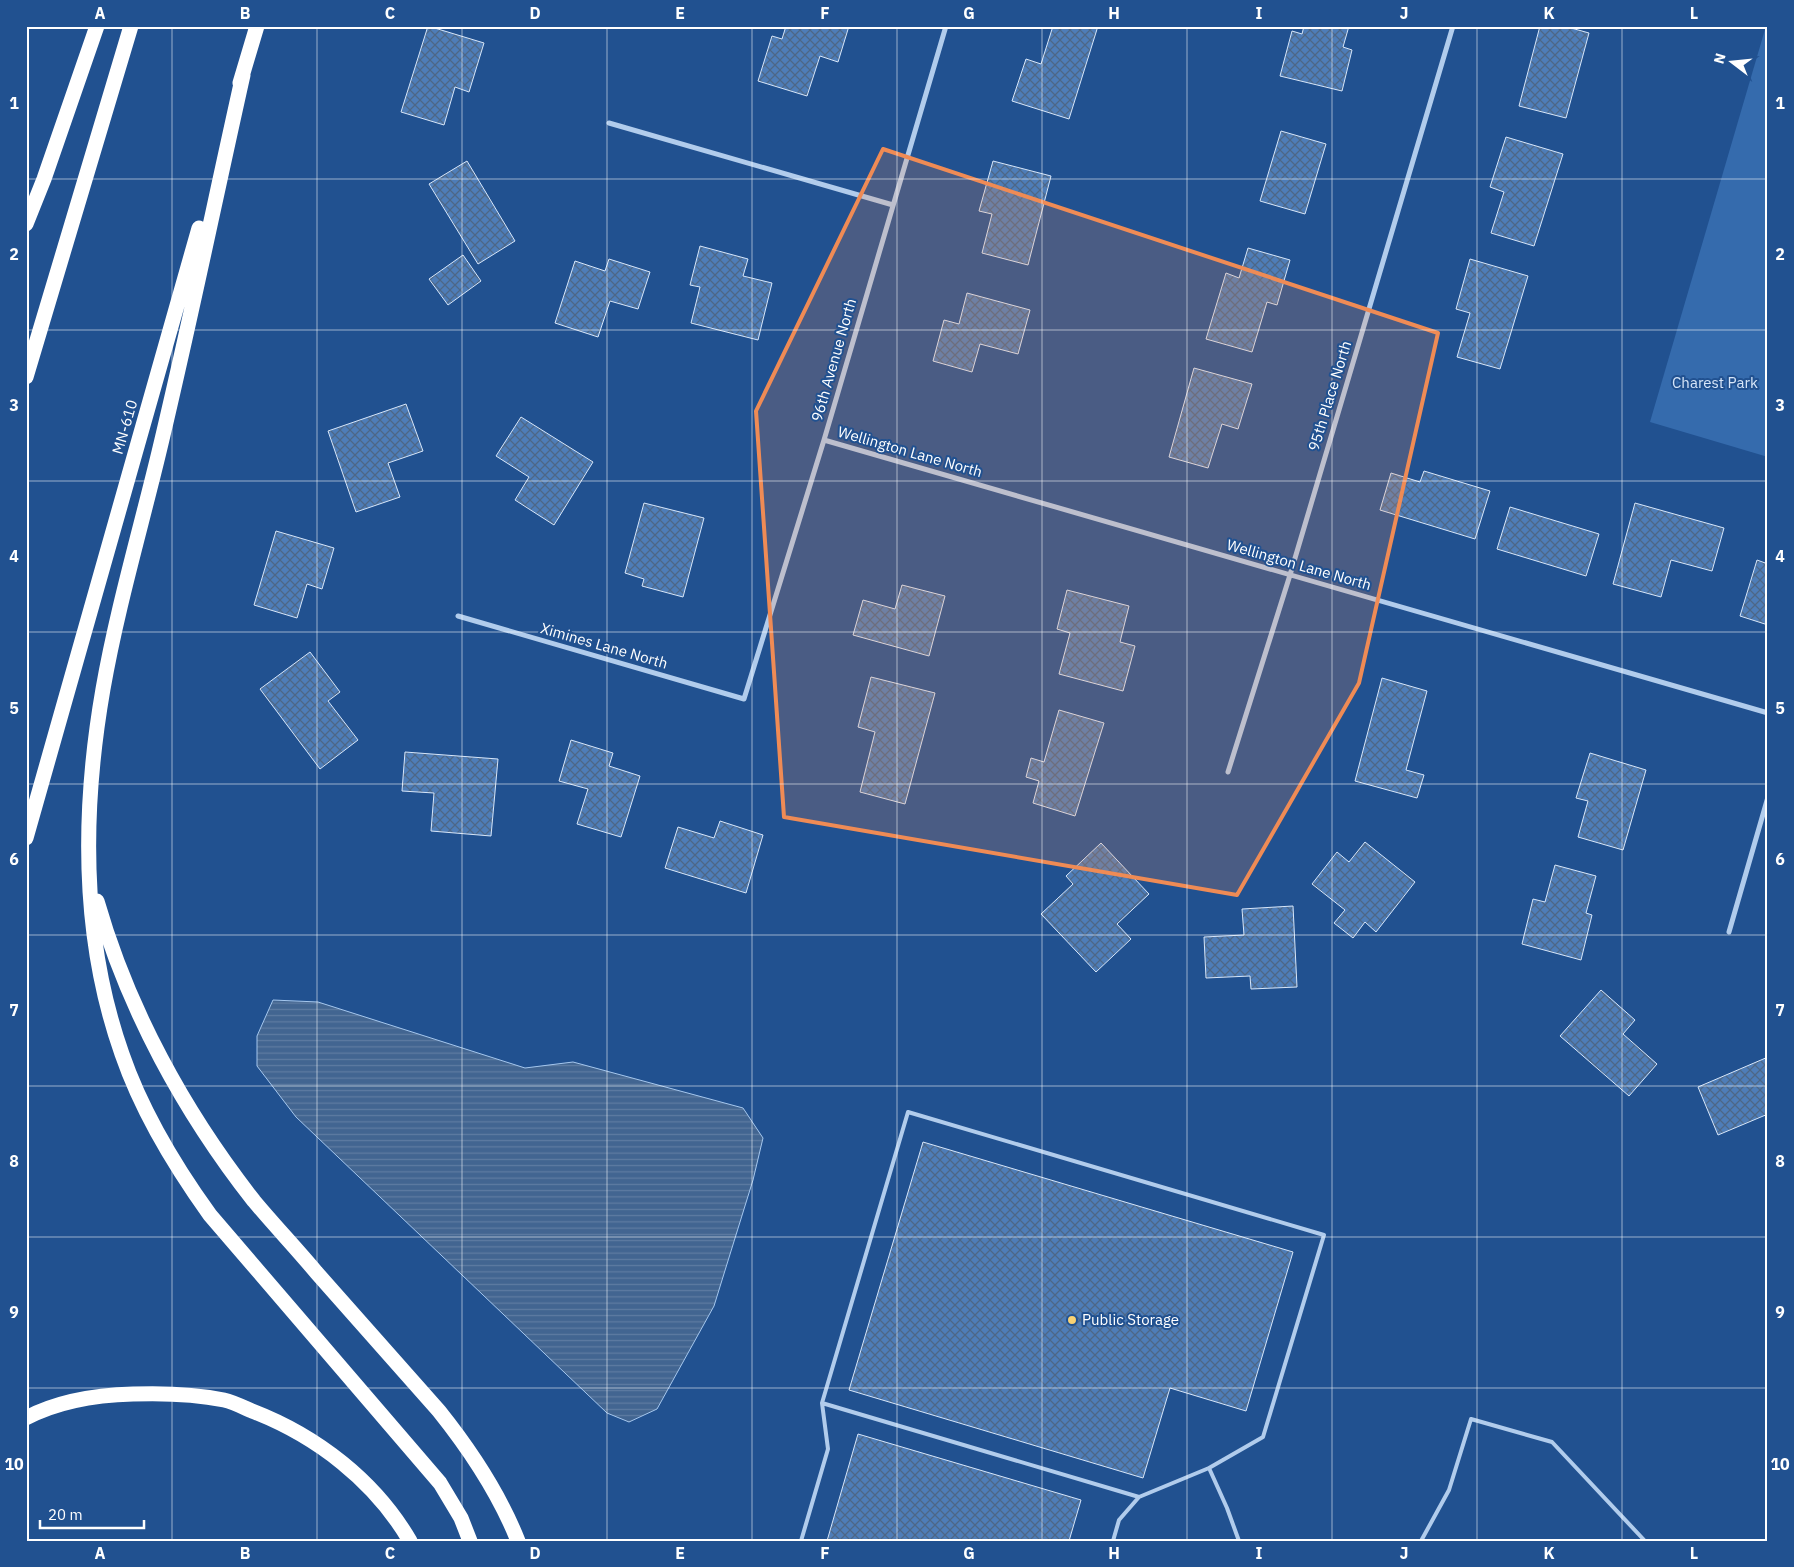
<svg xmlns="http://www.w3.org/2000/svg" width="1794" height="1567" font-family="'IBM Plex Sans',sans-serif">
<defs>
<pattern id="water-rules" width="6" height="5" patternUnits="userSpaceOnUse" patternTransform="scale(1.25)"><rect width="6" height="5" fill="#426591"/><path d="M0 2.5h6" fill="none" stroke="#5e7ca2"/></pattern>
<pattern id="building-cross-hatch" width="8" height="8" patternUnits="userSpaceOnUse" patternTransform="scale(1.25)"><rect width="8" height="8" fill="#4e7db8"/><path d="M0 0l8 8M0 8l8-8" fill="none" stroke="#4d6787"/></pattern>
</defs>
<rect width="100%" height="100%" fill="#215190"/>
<path fill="#356bad" d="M1766 26H1768V457L1650 422Z"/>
<path fill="url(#water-rules)" stroke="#a5c7ee" d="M273 1000 318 1002 525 1068 573 1062 743 1108 763 1138 753 1180 714 1306 657 1409 629 1422 607 1413 296 1117 257 1066V1036Z"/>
<path fill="url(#building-cross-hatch)" stroke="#d7e6f9" d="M428 26 484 43 469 92 455 87 444 125 401 112Z
M786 26H849L838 62 820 56 807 96 758 81 772 36 782 39Z
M1053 26H1098L1069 119 1012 101 1026 59 1041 64Z
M1304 26H1349L1343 47 1352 50 1342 91 1280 76 1292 31 1302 34Z
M1540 26H1564L1589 33 1566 118 1519 106Z
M1281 131 1326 144 1305 214 1260 201Z
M1506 137 1563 154 1534 246 1491 233 1504 192 1490 187Z
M467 161 515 241 478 264 429 184Z
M993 161 1051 176 1028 265 982 253 992 214 979 211Z
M700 246 748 259 743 276 772 283 758 340 691 323 700 287 690 285Z
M1248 248 1290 260 1277 305 1267 302 1252 352 1206 339 1226 273 1239 278Z
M463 255 481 281 448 305 429 279Z
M609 259 650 272 638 309 610 301 598 337 555 323 575 261 605 271Z
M1470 259 1528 276 1500 369 1457 357 1470 313 1456 309Z
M967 293 1030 310 1018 354 980 344 972 372 933 361 944 320 959 324Z
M1194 368 1252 384 1238 429 1222 424 1208 468 1169 457Z
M406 404 423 451 388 463 400 497 356 512 328 431Z
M521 417 593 462 554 525 515 500 529 477 496 456Z
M1424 471 1490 491 1475 539 1380 510 1391 473 1420 482Z
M644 503 704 518 683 597 642 586 644 579 625 573Z
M1635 503 1724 528 1712 571 1671 560 1661 597 1613 584Z
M1510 507 1599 534 1586 576 1497 549Z
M276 531 334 548 322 589 307 584 297 618 254 605Z
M1757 560 1768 564V625L1740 616Z
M902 585 945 596 929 656 853 635 863 600 895 609Z
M1067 590 1129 606 1120 642 1135 646 1123 691 1059 674 1070 633 1057 629Z
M310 652 340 692 328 701 358 740 320 769 260 689Z
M871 677 935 693 905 804 860 792 875 732 858 727Z
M1382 678 1427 691 1406 770 1424 775 1417 798 1355 781Z
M1059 710 1104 723 1075 816 1033 803 1039 781 1026 777 1031 758 1044 762Z
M571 740 613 753 609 766 640 776 621 837 577 824 588 789 559 781Z
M405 752 498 759 491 836 431 831 434 793 402 791Z
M1590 753 1646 770 1623 850 1578 837 1588 801 1576 798Z
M720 821 763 835 746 893 665 868 678 827 714 838Z
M1365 842 1415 882 1376 932 1365 922 1353 938 1334 923 1345 910 1312 884 1337 852 1349 862Z
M1101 843 1149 894 1117 924 1131 939 1096 972 1041 914 1073 884 1066 876Z
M1555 865 1596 876 1586 913 1592 915 1581 960 1522 944 1533 899 1545 902Z
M1293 906 1297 987 1251 989 1250 976 1206 978 1204 937 1244 935 1242 909Z
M1601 990 1635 1020 1623 1034 1657 1064 1629 1096 1560 1036Z
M1768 1057V1114L1718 1135 1698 1087Z
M923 1142 1293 1252 1246 1411 1170 1388 1143 1478 849 1390Z
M858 1434 1081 1500 1069 1541H827Z"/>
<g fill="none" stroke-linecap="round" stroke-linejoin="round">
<path stroke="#b1ccec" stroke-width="4" d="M1139 1497 822 1403 908 1112 1324 1235 1263 1437 1209 1468 1227 1508 1239 1541
M801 1541 828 1449 822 1403
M1113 1541 1119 1520 1139 1497 1209 1468
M1421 1541 1449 1490 1471 1419 1552 1442 1645 1541"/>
<path stroke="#b1ccec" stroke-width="5" d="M609 123 893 205
M824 440 1768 713
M458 616 744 699 824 440 946 26
M1228 772 1290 575 1453 26
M1729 932 1768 797"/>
<path stroke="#fff" stroke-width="15" d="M243 75C215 200 189 327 159 452 140 531 117 609 103 689 82 810 81 938 122 1054 142 1112 174 1165 210 1215L440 1483 461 1518 470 1541
M240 83 257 26
M26 224 44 179 97 26
M26 377 131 26
M26 838 199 228
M97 901C128 1009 184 1112 254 1201 274 1225 296 1248 316 1272 357 1318 398 1365 439 1411 471 1451 499 1493 518 1541
M26 1418C58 1401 97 1395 133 1394 162 1393 195 1394 224 1400 233 1402 243 1407 252 1411 317 1436 375 1481 410 1541"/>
</g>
<path fill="#ef8b55" fill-opacity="0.2" stroke="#ef8b55" stroke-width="4" stroke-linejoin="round" d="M883 149 1438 333 1359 683 1237 895 784 817 756 411Z"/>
<path fill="none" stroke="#fff" stroke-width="1" stroke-opacity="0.55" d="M172 26V1541M317 26V1541M462 26V1541M607 26V1541M752 26V1541M897 26V1541M1042 26V1541M1187 26V1541M1332 26V1541M1477 26V1541M1622 26V1541M26 179H1768M26 330H1768M26 481H1768M26 632H1768M26 784H1768M26 935H1768M26 1086H1768M26 1237H1768M26 1388H1768"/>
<circle fill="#f9d273" stroke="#215190" stroke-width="2" cx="1072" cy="1320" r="5"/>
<g text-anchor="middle" stroke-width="4" stroke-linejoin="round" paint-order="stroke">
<g font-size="15" fill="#fff" stroke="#215190">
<text transform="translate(834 360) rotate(-74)" y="5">96th Avenue North</text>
<text transform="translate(1330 396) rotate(-73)" y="5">95th Place North</text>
<text transform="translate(125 427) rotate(-74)" y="5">MN-610</text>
<text transform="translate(910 452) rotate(16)" y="5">Wellington Lane North</text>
<text transform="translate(1299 565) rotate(16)" y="5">Wellington Lane North</text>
<text transform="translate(604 646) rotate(16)" y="5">Ximines Lane North</text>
</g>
<g font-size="15" fill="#d7e6f9" stroke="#215190">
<text x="1715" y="388">Charest Park</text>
</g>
<g font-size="15" fill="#fff" stroke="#215190" text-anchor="start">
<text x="1082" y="1325">Public Storage</text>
</g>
</g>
<rect width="1794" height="1567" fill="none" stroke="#215190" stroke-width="55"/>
<g transform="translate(1732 62) rotate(286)" stroke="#215190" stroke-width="4" paint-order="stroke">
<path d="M0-4L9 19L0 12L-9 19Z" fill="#ffffff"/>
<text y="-8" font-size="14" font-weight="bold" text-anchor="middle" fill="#ffffff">N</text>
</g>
<path d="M40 1520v8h104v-8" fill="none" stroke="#ffffff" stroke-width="2.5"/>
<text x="48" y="1520" font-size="15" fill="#ffffff" stroke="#215190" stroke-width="4" paint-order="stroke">20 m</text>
<rect x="28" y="28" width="1738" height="1512" fill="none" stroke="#fff" stroke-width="2"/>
<g font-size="16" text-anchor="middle" font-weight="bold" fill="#fff">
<text x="100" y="19">A</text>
<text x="245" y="19">B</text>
<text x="390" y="19">C</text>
<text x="535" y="19">D</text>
<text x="680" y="19">E</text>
<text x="825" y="19">F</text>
<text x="969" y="19">G</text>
<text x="1114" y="19">H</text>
<text x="1259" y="19">I</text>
<text x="1404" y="19">J</text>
<text x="1549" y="19">K</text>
<text x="1694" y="19">L</text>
<text x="14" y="109">1</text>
<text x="1780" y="109">1</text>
<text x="14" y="260">2</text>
<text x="1780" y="260">2</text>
<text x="14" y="411">3</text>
<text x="1780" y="411">3</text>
<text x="14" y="562">4</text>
<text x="1780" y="562">4</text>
<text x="14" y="714">5</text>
<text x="1780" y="714">5</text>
<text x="14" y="865">6</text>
<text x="1780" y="865">6</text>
<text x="14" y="1016">7</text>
<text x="1780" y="1016">7</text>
<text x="14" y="1167">8</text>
<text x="1780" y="1167">8</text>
<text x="14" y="1318">9</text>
<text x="1780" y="1318">9</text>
<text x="14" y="1470">10</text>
<text x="1780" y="1470">10</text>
<text x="100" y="1559">A</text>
<text x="245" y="1559">B</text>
<text x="390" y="1559">C</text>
<text x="535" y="1559">D</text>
<text x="680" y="1559">E</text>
<text x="825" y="1559">F</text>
<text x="969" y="1559">G</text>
<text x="1114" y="1559">H</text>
<text x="1259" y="1559">I</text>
<text x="1404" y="1559">J</text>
<text x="1549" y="1559">K</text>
<text x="1694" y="1559">L</text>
</g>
</svg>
